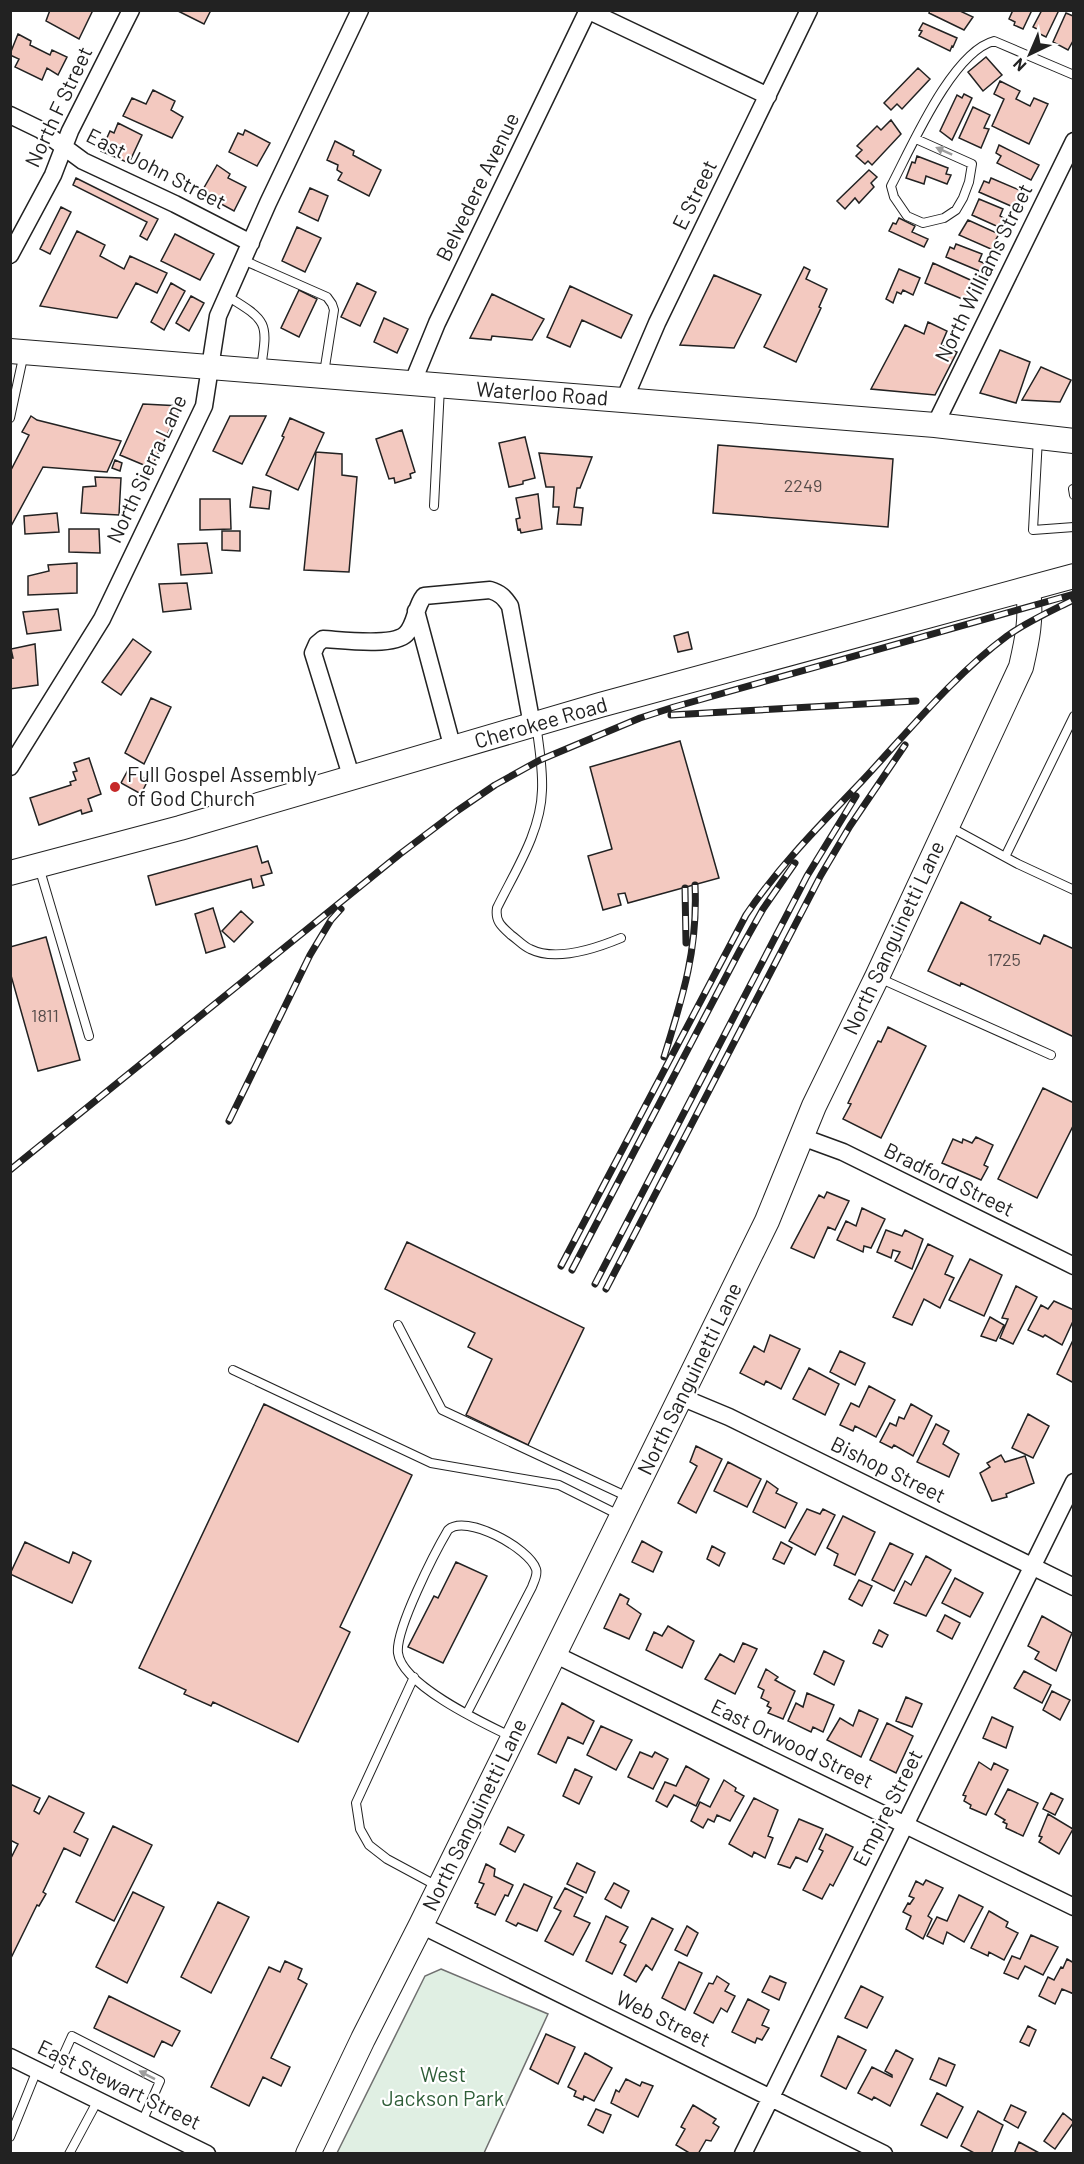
<svg xmlns="http://www.w3.org/2000/svg" width="1084" height="2164" font-family="Barlow,sans-serif">
<rect width="100%" height="100%" fill="#fff"/>
<path fill="#e0efe3" stroke="#6f6f6f" stroke-width="1.5" d="M441 1969 548 2014 484 2153H337L425 1976Z"/>
<path fill="#f3c9c0" stroke="#222" stroke-width="1.5" d="M50 10H93L79 39 46 21Z
M176 10H211L204 24Z
M930 10H958L973 17 964 30 929 13Z
M1013 10H1032L1023 29 1014 25 1015 22 1009 19Z
M1042 10H1059L1046 37 1038 33 1039 30 1033 27Z
M1066 13 1073 16 1074 14V39L1068 50 1053 42Z
M923 23 957 38 953 47 952 46 950 51 919 36 922 31 919 30Z
M18 34 31 41 30 45 50 55 52 50 67 57 58 75 47 68 42 80 15 67 19 59 10 55V54Z
M986 57 1002 75 983 91 968 72Z
M918 68 930 79 902 109 897 104 891 110 884 103Z
M1000 81 1020 91 1016 99 1030 106 1034 98 1048 104 1029 144 992 126 1004 99 994 94Z
M153 90 175 101 171 110 183 117 172 138 123 116 132 98 146 104Z
M964 94 972 98 952 140 940 131 957 95 962 98Z
M973 107 990 115 984 128 989 129 981 148 959 138Z
M891 120 901 134 872 165 868 161 865 164 856 156 862 150 857 146 877 126 881 130Z
M118 123 142 135 129 163 101 151 110 131 114 133Z
M245 130 270 143 257 166 229 152 238 133 243 135Z
M335 141 354 151 353 155 381 170 369 196 338 180 342 173 337 170 338 165 327 160Z
M999 145 1039 165 1031 180 997 163 1001 156 996 153Z
M917 156 948 168 946 174 951 175 947 184 926 176 924 184 906 178 912 162 915 163Z
M217 165 230 174 228 178 246 187 234 211 201 193Z
M869 170 877 177 871 183 874 187 859 203 855 198 845 209 837 201Z
M76 178 158 219 147 240 140 236 147 222 73 185Z
M991 178 1024 192 1021 198 1024 200 1020 210 979 192 984 181 989 183Z
M310 188 328 196 318 221 299 212Z
M979 199 1003 209 1000 216 1007 220 1003 229 972 215Z
M61 207 71 212 50 254 40 249Z
M899 218 915 226 912 232 928 239 924 247 889 231 893 223 896 224Z
M968 220 999 234 995 241 1004 245 1000 253 959 235Z
M297 227 321 238 305 272 282 261Z
M77 231 105 245 100 256 124 269 130 256 167 273 157 293 136 283 117 318 40 306Z
M175 234 214 254 200 280 161 261Z
M956 244 982 254 979 261 995 268 991 276 946 257 950 247 954 249Z
M933 263 977 283 969 302 925 283Z
M804 267 810 270 806 279 827 289 819 307 821 308 796 362 764 347Z
M899 269 920 278 913 295 903 290 901 294 897 292 893 303 886 299Z
M714 275 761 295 734 348 680 345Z
M171 283 185 291 164 330 151 322Z
M357 283 376 292 360 326 341 317Z
M570 286 632 315 621 338 582 320 570 347 547 337Z
M299 290 317 299 299 337 281 328Z
M492 294 544 319 532 340 492 336 491 340 470 338Z
M191 296 204 303 189 331 176 323Z
M384 318 408 329 397 353 374 342Z
M928 322 947 331 941 345 957 352 935 395 871 389 905 325 924 334Z
M1000 350 1030 362 1016 403 980 393Z
M1041 367 1071 380 1060 402 1022 400Z
M143 404 181 406 151 468 120 455Z
M31 416 37 420 121 441 107 472 43 467 10 528V472L29 435 22 432Z
M230 416H266L242 464 213 451Z
M290 418 324 433 298 490 266 475 284 437 282 436Z
M402 430 415 472 410 474 411 478 395 483 394 478 389 479 376 439Z
M525 437 535 478 523 481V484L509 487 499 443Z
M718 445 893 459 888 527 713 513Z
M316 452 342 454V475L357 477 349 572 304 570Z
M539 453 592 457 580 488H577L574 507 583 508 581 525 557 524 559 507H553L554 487H546Z
M115 460 122 463 120 471 112 468Z
M95 477 121 478 119 515 81 513 83 487 96 486Z
M253 487 271 491 269 509 250 507Z
M538 494 542 529 521 533 520 529 518 530 516 519 520 518 516 498Z
M200 499H230L231 529 200 530Z
M57 513 59 532 25 534 24 516Z
M69 529H99L100 553 69 552Z
M222 531H240V551L222 550Z
M207 543 212 573 181 575 178 544Z
M77 563V593L28 595V576L49 571 48 565Z
M187 583 191 609 163 612 159 584Z
M58 609 61 630 27 634 23 612Z
M688 632 692 649 678 652 674 636Z
M133 639 151 652 121 695 102 682Z
M35 644 38 685 10 689V658H13L11 649Z
M151 698 171 707 144 764 125 753Z
M680 741 719 878 628 903 625 893 618 894 621 905 603 910 588 856 612 849 590 767Z
M89 758 101 794 88 799 92 811 82 814 81 810 39 825 30 798 71 785 70 782 76 780 73 772 77 771 74 763Z
M128 770 148 780 141 794 121 783Z
M257 846 262 863 268 861 272 873 261 876 264 885 253 888 251 879 156 905 148 876Z
M961 902 991 917 989 920 1040 944 1044 935 1074 949V1037L961 983 960 986 928 971Z
M213 908 225 947 206 953 195 914Z
M241 911 253 922 234 942 222 931Z
M46 937 80 1060 38 1071 10 972V947Z
M888 1027 926 1046 881 1138 843 1119 851 1104 848 1103 878 1041 881 1042Z
M1043 1088 1074 1103V1124L1037 1198 998 1179Z
M976 1137 993 1145 984 1165 988 1167 981 1180 942 1163 953 1139 962 1143 963 1139 972 1143Z
M827 1192 849 1201 835 1230 828 1227 814 1258 791 1248 819 1195 824 1198Z
M862 1208 885 1219 871 1248 864 1246 863 1252 837 1240 846 1221 856 1226Z
M886 1230 902 1236 905 1230 923 1239 912 1269 895 1261 900 1252 893 1250 891 1258 877 1252Z
M407 1242 584 1328 528 1445 466 1415 492 1359 468 1347 475 1333 385 1289Z
M928 1244 953 1256 945 1274 954 1278 940 1308 924 1299 912 1325 893 1317Z
M970 1259 1002 1275 984 1316 949 1300Z
M1016 1286 1037 1297 1013 1344 1000 1338 1008 1319 1002 1318Z
M1054 1301 1074 1310V1319L1062 1345 1045 1335 1043 1337 1028 1330 1041 1305 1048 1309Z
M990 1317 1004 1325 996 1341 981 1336Z
M770 1335 800 1349 781 1389 766 1381 764 1385 740 1373 754 1346 764 1352Z
M1074 1338V1379L1072 1382 1057 1374Z
M840 1351 865 1363 855 1385 830 1372Z
M809 1368 839 1384 825 1415 793 1399Z
M869 1386 895 1400 876 1437 855 1426 853 1431 840 1425 851 1403 859 1407Z
M264 1404 412 1475 340 1627 350 1632 298 1742 213 1702 211 1706 184 1694 186 1690 139 1668Z
M911 1404 932 1416 913 1456 894 1445 892 1448 880 1442 890 1423 896 1426 899 1417 904 1419Z
M1028 1414 1049 1426 1033 1458 1012 1448Z
M936 1424 949 1431 943 1444 959 1454 949 1477 917 1462Z
M696 1446 722 1459 696 1513 678 1503 697 1466 690 1462Z
M1001 1455 1005 1462 1025 1456 1034 1483 1006 1494 1007 1497 992 1501 980 1473 990 1467 987 1463Z
M728 1462 761 1479 747 1507 714 1491Z
M767 1481 778 1489 776 1493 797 1503 785 1528 753 1512Z
M807 1509 820 1514 823 1509 835 1515 815 1555 789 1541Z
M843 1516 875 1532 855 1575 834 1565 838 1554 827 1548Z
M642 1541 662 1552 653 1572 632 1562Z
M25 1542 69 1563 73 1552 91 1561 72 1603 10 1574Z
M781 1542 792 1548 784 1564 773 1559Z
M890 1543 913 1554 894 1591 872 1580Z
M712 1546 725 1553 719 1566 707 1559Z
M926 1556 951 1570 926 1616 894 1603 905 1581 911 1585Z
M456 1562 487 1576 443 1663 408 1647 434 1596 438 1598Z
M955 1578 983 1593 970 1617 942 1603Z
M859 1580 872 1586 862 1606 849 1599Z
M620 1594 629 1599 627 1604 641 1614 629 1639 604 1628Z
M945 1615 960 1623 952 1639 937 1631Z
M1042 1616 1072 1633 1056 1671 1035 1659 1039 1652 1028 1646Z
M668 1626 694 1641 682 1668 646 1650 654 1632 662 1636Z
M879 1630 888 1635 882 1647 873 1643Z
M743 1643 757 1649 735 1694 705 1679 720 1654 734 1662Z
M824 1651 844 1661 834 1685 814 1674Z
M766 1669 778 1677 775 1680 795 1691 783 1719 768 1713 771 1708 767 1706 769 1702 761 1698 764 1690 758 1687Z
M1024 1671 1051 1685 1042 1703 1014 1688Z
M1052 1691 1070 1700 1060 1720 1043 1710Z
M807 1693 834 1705 823 1732 813 1727 811 1732 788 1721 796 1703 803 1707Z
M906 1697 922 1704 912 1727 896 1721Z
M562 1703 594 1721 583 1744 568 1737 556 1763 538 1754Z
M859 1710 878 1719 861 1757 827 1740 840 1718 853 1726Z
M992 1717 1013 1727 1006 1748 983 1738Z
M887 1723 913 1736 896 1773 870 1760Z
M601 1726 632 1740 616 1770 587 1755Z
M640 1752 652 1757 655 1752 668 1759 653 1789 628 1777Z
M979 1762 991 1770 994 1763 1008 1770 986 1815 970 1808 971 1805 964 1801 966 1796 963 1795Z
M686 1766 709 1779 696 1806 674 1795 667 1807 656 1801 665 1782 676 1786Z
M575 1769 592 1777 579 1804 563 1796Z
M724 1780 736 1788 735 1791 744 1796 730 1821 717 1815 714 1822 708 1819 703 1828 691 1821 700 1802 710 1807Z
M10 1784 40 1798 34 1811 39 1814 49 1796 84 1813 74 1832 88 1839 80 1856 64 1848 43 1892 46 1894 39 1906 37 1905 10 1960V1860L18 1844 10 1840Z
M1008 1789 1038 1803 1023 1836 1006 1828 1007 1824 1003 1822 1005 1820 995 1814Z
M1051 1793 1063 1799 1055 1815 1043 1809Z
M754 1798 778 1810 768 1836 773 1838 765 1858 754 1852 752 1857 729 1844Z
M1048 1814 1073 1829 1059 1854 1039 1842 1042 1837 1039 1836Z
M799 1819 823 1829 807 1862 796 1857 790 1868 778 1864Z
M113 1826 152 1845 114 1921 76 1902Z
M508 1827 524 1835 515 1852 500 1844Z
M826 1834 853 1847 833 1886 830 1884 822 1899 803 1890 823 1851 819 1849Z
M577 1863 595 1872 586 1893 567 1884Z
M486 1864 495 1869 494 1876 513 1885 508 1896 505 1895 495 1915 477 1907 478 1904 475 1903 484 1884 479 1882Z
M926 1880 943 1888 928 1916 932 1919 923 1939 906 1929 911 1916 903 1912 908 1903 910 1904 914 1898 909 1896 916 1881 923 1885Z
M614 1883 629 1891 621 1908 605 1899Z
M524 1884 552 1897 537 1931 518 1923 516 1926 506 1921Z
M565 1888 583 1897 574 1916 590 1923 573 1955 545 1941 561 1911 554 1908Z
M133 1892 164 1907 127 1983 96 1967Z
M959 1895 983 1907 964 1942 947 1932 943 1944 927 1936 937 1917 947 1921Z
M218 1902 249 1917 211 1993 181 1977Z
M989 1911 1008 1922 1006 1927 1018 1933 1004 1960 989 1952 988 1956 971 1948Z
M606 1916 628 1927 620 1942 626 1945 612 1974 586 1961Z
M652 1918 673 1929 652 1970 646 1965 636 1982 624 1975Z
M687 1926 698 1933 687 1956 675 1950Z
M1031 1935 1058 1947 1043 1975 1025 1966 1018 1979 1004 1973 1012 1956 1020 1959Z
M1067 1959 1074 1963V1994L1062 1989 1055 2004 1039 1996 1048 1977 1054 1980 1061 1967 1063 1968Z
M285 1961 302 1969 298 1979 307 1984 271 2058 290 2067 281 2086 263 2077 249 2106 211 2087 269 1967 280 1972Z
M679 1962 702 1973 685 2010 662 1998Z
M717 1976 729 1984 725 1991 735 1996 727 2012 721 2008 713 2023 694 2013 709 1983 713 1984Z
M770 1976 786 1983 779 2000 762 1992Z
M861 1986 883 1997 867 2028 845 2018Z
M109 1996 180 2031 172 2046 162 2041 154 2057 94 2028Z
M748 1999 769 2010 762 2025 769 2028 762 2040 757 2038 755 2043 732 2032Z
M1028 2026 1036 2030 1029 2046 1020 2042Z
M546 2034 575 2047 558 2084 530 2069Z
M838 2036 866 2050 846 2089 821 2076Z
M896 2050 913 2059 890 2106 874 2097 872 2100 858 2093 872 2067 892 2077V2075L885 2071Z
M585 2053 612 2068 594 2101 584 2096 583 2100 574 2096 576 2091 568 2087Z
M939 2058 955 2065 946 2086 930 2079Z
M626 2079 640 2086 642 2082 653 2086 638 2117 611 2103 616 2090 619 2092Z
M937 2093 963 2107 947 2138 921 2125Z
M693 2105 716 2119 713 2123 719 2127 711 2141 706 2140 698 2154H691L676 2145 685 2129 681 2127Z
M1011 2105 1026 2112 1018 2128 1004 2120Z
M596 2109 611 2115 603 2133 588 2125Z
M978 2111 1003 2125 991 2154H976L961 2146Z
M1063 2113 1074 2122 1055 2149 1044 2141Z
M1019 2142 1041 2154H1014Z"/>
<g fill="none" stroke-linecap="round" stroke-linejoin="round">
<g stroke="#222" stroke-width="10">
<path id="lane" d="M916 139 972 164 969 182 963 198 956 210 944 218 923 223 907 216 894 197 891 186C911 148 952 52 994 41L1074 75
M243 260 327 297 332 304 334 310 324 373
M227 296C268 321 268 322 261 368
M10 418 24 353
M1038 438 1033 530 1074 527
M1073 489 1074 495
M434 506 440 387
M536 724C539 746 543 768 542 790 541 832 515 871 497 908 495 921 501 926 511 935 517 939 523 946 530 949 556 962 597 948 621 938
M950 827 1018 864 1074 890
M1005 857 1074 716
M39 867 89 1036
M879 978 1051 1055
M398 1325 442 1410 628 1497
M233 1370 431 1463 559 1485 619 1515
M414 1677 356 1803 360 1829 369 1845 387 1859 439 1887
M467 1713 532 1587C534 1581 538 1575 536 1569 529 1548 465 1513 448 1530 435 1552 395 1630 398 1653 402 1685 483 1723 510 1736
M53 2078 72 2036 160 2081 142 2122
M10 2137 37 2070
M69 2154 98 2100"/>
</g>
<g stroke="#222" stroke-width="19">
<path id="street" d="M587 10 768 96
M10 115 41 130 83 161 175 204 251 243
M10 255 53 175 70 131 131 10
M412 384 437 323 588 10
M624 400 657 323 809 10
M935 425 1074 141
M416 611 453 749
M10 767 102 619 204 406 218 316 268 203 360 10
M352 779 313 653 317 644 323 639C342 640 393 647 406 634 416 624 415 607 424 596L490 590C500 593 504 597 510 606L532 725
M802 1137 843 1152 1074 1266
M681 1397 729 1417 1074 1587
M554 1654 1074 1907
M421 1925 884 2154
M10 2057 207 2154
M743 2154 1074 1482"/>
</g>
<g stroke="#222" stroke-width="26">
<path id="secondary" d="M10 351 935 425 1074 441
M10 873 180 828 600 705 1074 576
M308 2154 363 2039 421 1925 767 1221 814 1106 877 977 1021 667C1027 641 1032 618 1028 590"/>
</g>
<use href="#lane" stroke="#fff" stroke-width="8"/>
<use href="#street" stroke="#fff" stroke-width="16"/>
<use href="#secondary" stroke="#fff" stroke-width="24"/>
<g stroke="#222" stroke-width="7">
<path id="rail" d="M671 715 916 701
M685 888 686 943
M664 1057C683 996 698 949 695 885
M229 1121 310 955 331 920 341 909
M10 1170 400 854 457 811 495 785 540 760 640 718 674 707 1074 594
M561 1266 746 915C779 866 821 824 862 781 907 733 954 675 1007 636 1027 622 1049 612 1071 601
M572 1270 740 950 763 909 795 863
M595 1284 807 876 856 796
M606 1289 821 875 850 826 905 745"/>
</g>
<use href="#rail" stroke="#fff" stroke-width="4.5" stroke-dasharray="14" stroke-linecap="butt"/>
</g>
<defs><path id="oneway-solid" d="M-6-.8H1V-3.2L6.5 0L1 3.2V.8H-6Z" transform="scale(1.5)"/></defs>
<g fill="#9c9c9c">
<use href="#oneway-solid" transform="translate(944 151) rotate(-156)"/>
<use href="#oneway-solid" transform="translate(147 2075) rotate(-153)"/>
</g>
<circle fill="#c62828" stroke="#fff" stroke-width="2" cx="115" cy="787" r="6"/>
<g text-anchor="middle" stroke-width="4.5" stroke-linejoin="round" paint-order="stroke">
<g font-size="18" fill="#564c4a">
<text x="803" y="492">2249</text>
<text x="1004" y="966">1725</text>
<text x="45" y="1022">1811</text>
</g>
<g font-size="21" fill="#222" stroke="#fff">
<text transform="translate(59 107) rotate(-65)" y="7">North F Street</text>
<text transform="translate(156 169) rotate(27)" y="7">East John Street</text>
<text transform="translate(478 187) rotate(-64)" y="7">Belvedere Avenue</text>
<text transform="translate(695 195) rotate(-64)" y="7">E Street</text>
<text transform="translate(984 273) rotate(-64)" y="7">North Williams Street</text>
<text transform="translate(542 394) rotate(4)" y="7">Waterloo Road</text>
<text transform="translate(147 469) rotate(-65)" y="7">North Sierra Lane</text>
<text transform="translate(541 723) rotate(-16)" y="7">Cherokee Road</text>
<text transform="translate(894 938) rotate(-65)" y="7">North Sanguinetti Lane</text>
<text transform="translate(949 1180) rotate(26)" y="7">Bradford Street</text>
<text transform="translate(690 1379) rotate(-64)" y="7">North Sanguinetti Lane</text>
<text transform="translate(888 1470) rotate(26)" y="7">Bishop Street</text>
<text transform="translate(792 1744) rotate(26)" y="7">East Orwood Street</text>
<text transform="translate(888 1808) rotate(-63)" y="7">Empire Street</text>
<text transform="translate(475 1815) rotate(-64)" y="7">North Sanguinetti Lane</text>
<text transform="translate(663 2019) rotate(26)" y="7">Web Street</text>
<text transform="translate(119 2085) rotate(26)" y="7">East Stewart Street</text>
</g>
<g font-size="21" fill="#222" stroke="#fff" text-anchor="start">
<text x="127" y="782">Full Gospel Assembly<tspan x="127" dy="24">of God Church</tspan></text>
</g>
<g font-size="21" fill="#2f5e38" stroke="#fff">
<text x="443" y="2082">West<tspan x="443" dy="24">Jackson Park</tspan></text>
</g>
</g>
<rect width="1084" height="2164" fill="none" stroke="#222222" stroke-width="24"/>
<g transform="translate(1030 54) rotate(224)" stroke="#ffffff" stroke-width="4.5" paint-order="stroke">
<path d="M0-4.5L10 22L0 15L-10 22Z" fill="#222222"/>
<text y="-9" font-size="16" font-weight="bold" text-anchor="middle" fill="#222222">N</text>
</g>
</svg>
